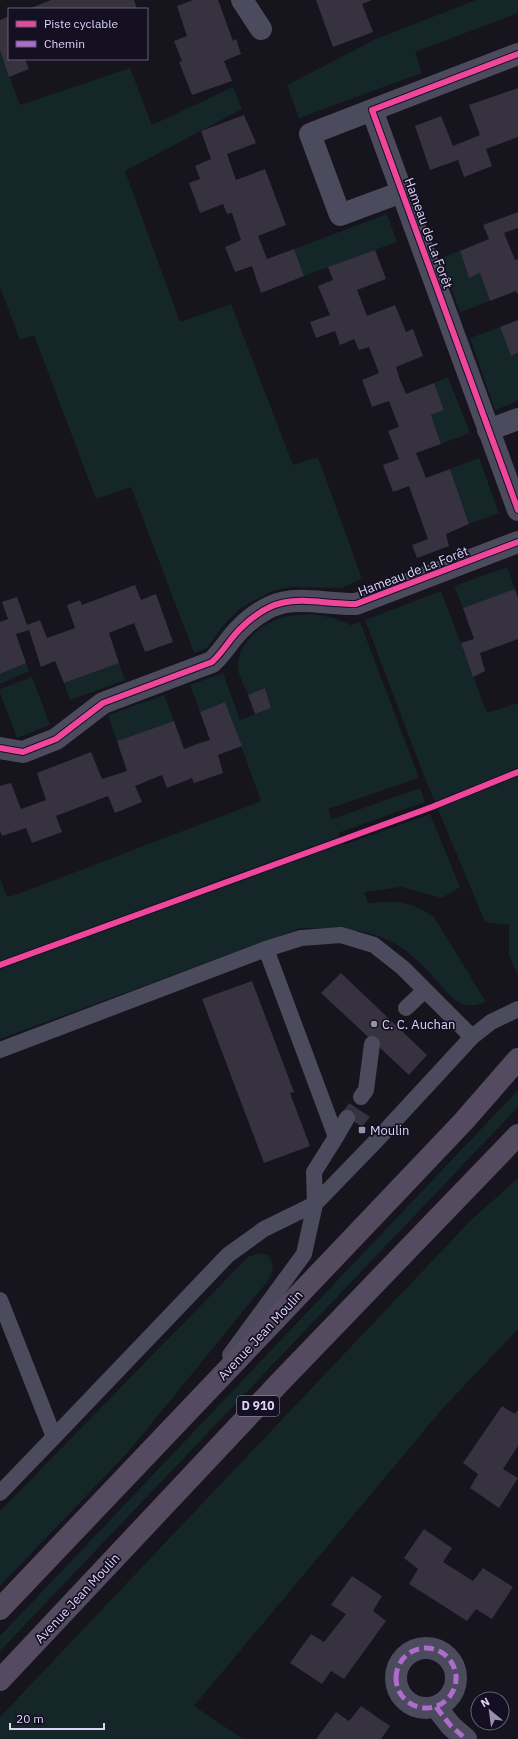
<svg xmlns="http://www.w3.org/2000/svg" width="518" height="1739" font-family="'IBM Plex Sans',sans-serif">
<rect width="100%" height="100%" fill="#16141d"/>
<path fill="#142628" d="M476 0H518V13L415 52 422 73 299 118 287 85 376 39Z
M0 50 20 105 130 68 152 125 233 87 242 109 125 171 180 322 231 304 293 465 318 457 362 579 341 588 291 587 272 591 239 609 222 627 207 648 194 653 131 487 96 499 34 335 20 340 0 287Z
M387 214 397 242 304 276 294 249Z
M460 251 469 277 480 273 490 301 460 312 440 258Z
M500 327 511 355 518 353V401L495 410 470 338Z
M448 377 470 433 441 444 431 415 444 410 434 383Z
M479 458 499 513 469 524 450 469Z
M507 567 515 589 463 608 454 586Z
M441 591 487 713 518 703V976L509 955V925L485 922 424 776 365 620Z
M312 614 334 618 351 625 360 622 419 778 328 809 332 819 420 788 425 802 338 833 343 845 430 814 460 887 442 898 401 887 364 892 368 903C397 901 409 900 434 917L486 1002C478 1005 471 1007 462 1004 451 999 443 987 435 979 420 962 406 948 386 939 359 927 330 928 301 928L0 1039V878L7 897 18 894 261 801 225 702 200 712 190 685 223 673 240 720 271 708 265 688 248 695C245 687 239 677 238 669 236 648 257 627 275 620 286 615 300 615 312 614Z
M26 663 29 671 0 684V674Z
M119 663 125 680 70 700 64 683Z
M32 677 50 725 17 738 0 693V689Z
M164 695 174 721 117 741 108 715Z
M518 1090V1107L0 1651V1636Z
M518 1178V1329L443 1408 194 1706 243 1739H0V1717L470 1221Z
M258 1253 268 1255C275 1266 274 1271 267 1282L129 1451 0 1586V1511L248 1257Z"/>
<path fill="#36323f" d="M51 0H134L137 9H28Z
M193 0H218L233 41 236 39 241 54 224 61 232 81 192 95 179 62 182 61 174 41 187 36 177 6Z
M316 0H372L362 4 373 32 333 47Z
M9 16V59H25L29 69 9 77 0 50V20Z
M518 88V137L486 149 492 166 464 177 458 160 430 170 415 126 441 116 453 146 480 135 469 105Z
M244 115 256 143 227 154 236 180 265 169 286 225 258 236 267 259 294 249 304 276 261 293 252 266 235 272 225 247 241 240 232 213 227 214 223 204 200 213 189 183 200 179 195 166 211 159 201 131Z
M518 212V228L504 233 515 260 518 259V295L516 291 490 301 480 273 469 278 460 251 489 239 483 225Z
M375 250 386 279 357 290 367 316 395 305 406 332 413 329 423 356 396 367 400 380 406 394 434 383 444 410 431 415 441 444 416 453 426 478 450 469 469 524 446 534 449 546 417 558 412 545 428 539 409 486 393 492 383 465 399 459 388 431 399 427 389 401 372 407 367 393 362 380 379 373 369 347 359 350 354 339 340 345 335 331 316 338 310 322 330 315 318 286 333 280 328 267Z
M518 320V353L511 356 500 327Z
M135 585 141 600 156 594 173 642 145 652 134 623 109 633 119 663 64 683 55 661 41 667 29 630 16 634 26 663 0 674V622L8 619 2 602 17 597 27 625 40 620 47 638 75 628 67 605 80 600 82 605Z
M515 589 518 598V639L480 653 485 671 473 677 461 643 474 639 463 608Z
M265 688 271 708 255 714 248 695Z
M225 702 242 746 218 755 223 773 194 783 192 778 167 788 162 775 135 786 142 802 115 813 108 796 56 816 62 832 32 843 26 828 2 836 0 831V786L11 783 21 809 46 800 37 773 91 752 102 779 127 771 117 741 174 721 184 749 197 744 210 740 200 712Z
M341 973 427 1055 409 1075 321 993Z
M252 981 294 1092 290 1093 310 1146 264 1163 202 999Z
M349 1103 370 1117 362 1127 342 1113Z
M502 1406 515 1414 518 1410V1446L503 1469 518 1478 499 1508 470 1488 478 1474 463 1463Z
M424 1529 452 1548 443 1562 473 1581 483 1568 513 1587 492 1619 476 1609 467 1621 409 1584 418 1569 404 1558Z
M352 1576 382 1596 373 1611 386 1621 344 1679 331 1671 322 1684 290 1663 311 1634 324 1642 346 1614 331 1605Z
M361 1706 390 1726 381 1739H316L336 1712 349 1721Z"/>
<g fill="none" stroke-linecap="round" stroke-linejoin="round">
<path stroke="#4c4a5d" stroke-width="16" d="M406 1008 425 990
M0 1050 266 949 301 938 341 935 374 945 403 968 472 1037
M361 1097 366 1090 372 1044
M336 1137 347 1118
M0 1300 54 1437 228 1255 264 1229 315 1204 374 1143 472 1037 491 1022 518 1009
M230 1355 304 1254 315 1204 314 1172 336 1137 266 949
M0 1493 54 1437"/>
<path stroke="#4c4a5d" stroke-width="22" d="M242 0 261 29
M518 54 372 110 518 510
M372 110 310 134 340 215 402 192
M488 430 518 419
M0 748 23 752 56 739 103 703 212 662C224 651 230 638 242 627 282 588 308 604 356 604L518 542
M396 1678a30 30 0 1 1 60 0a30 30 0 1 1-60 0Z
M436 1707 451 1726 466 1739"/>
<path stroke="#554b61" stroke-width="22" d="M0 1609 463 1122 518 1059
M0 1680 282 1380 518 1135"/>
<path stroke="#b06ccc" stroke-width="5" stroke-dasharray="10 5" stroke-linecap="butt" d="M396 1678a30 30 0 1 1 60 0a30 30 0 1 1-60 0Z
M436 1707 451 1726 466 1739"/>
<g stroke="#141021" stroke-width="8">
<path id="cycleway" d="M518 54 372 110 518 510
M0 748 23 752 56 739 103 703 212 662C224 651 230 638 242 627 282 588 308 604 356 604L518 542
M0 965 432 807 518 772"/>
</g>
<use href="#cycleway" stroke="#ed469a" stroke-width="6"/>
</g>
<g fill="#9791ad" stroke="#141021" stroke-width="1.5">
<circle cx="374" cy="1024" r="4"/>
<rect x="358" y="1126" width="8" height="8" rx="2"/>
</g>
<g text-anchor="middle" stroke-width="3.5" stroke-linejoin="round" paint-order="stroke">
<rect fill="#141021" stroke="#a09ab9" stroke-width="1" x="237" y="1396" width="42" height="20" rx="3"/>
<g font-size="12" font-weight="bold" fill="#dcd5fa">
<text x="258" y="1410">D 910</text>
</g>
<g font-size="13" fill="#dcd5fa" stroke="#141021">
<text transform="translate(429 233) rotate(70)" y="5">Hameau de La Forêt</text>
<text transform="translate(413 571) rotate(-21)" y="5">Hameau de La Forêt</text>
<text transform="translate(260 1335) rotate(-47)" y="5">Avenue Jean Moulin</text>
<text transform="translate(77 1598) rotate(-47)" y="5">Avenue Jean Moulin</text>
</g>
<g font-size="13" fill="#dcd5fa" stroke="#141021" text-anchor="start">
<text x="382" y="1029">C. C. Auchan</text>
<text x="370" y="1135">Moulin</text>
</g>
</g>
<rect x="8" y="8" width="140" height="52" fill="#141021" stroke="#645f78"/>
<rect x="16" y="21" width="20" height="6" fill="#ed469a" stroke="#645f78"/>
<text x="44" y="28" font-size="12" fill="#dcd5fa">Piste cyclable</text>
<rect x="16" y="41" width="20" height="6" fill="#b06ccc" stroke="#645f78"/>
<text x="44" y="48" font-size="12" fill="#dcd5fa">Chemin</text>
<g transform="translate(490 1711) rotate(331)"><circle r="19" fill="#141021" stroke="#645f78"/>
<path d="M0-3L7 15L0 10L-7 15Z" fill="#9791ad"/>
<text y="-6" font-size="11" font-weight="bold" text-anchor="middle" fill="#dcd5fa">N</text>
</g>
<path d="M10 1723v6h94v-6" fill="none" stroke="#dcd5fa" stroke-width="2"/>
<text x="16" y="1723" font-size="12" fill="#dcd5fa" stroke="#141021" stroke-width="3" paint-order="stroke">20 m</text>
</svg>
